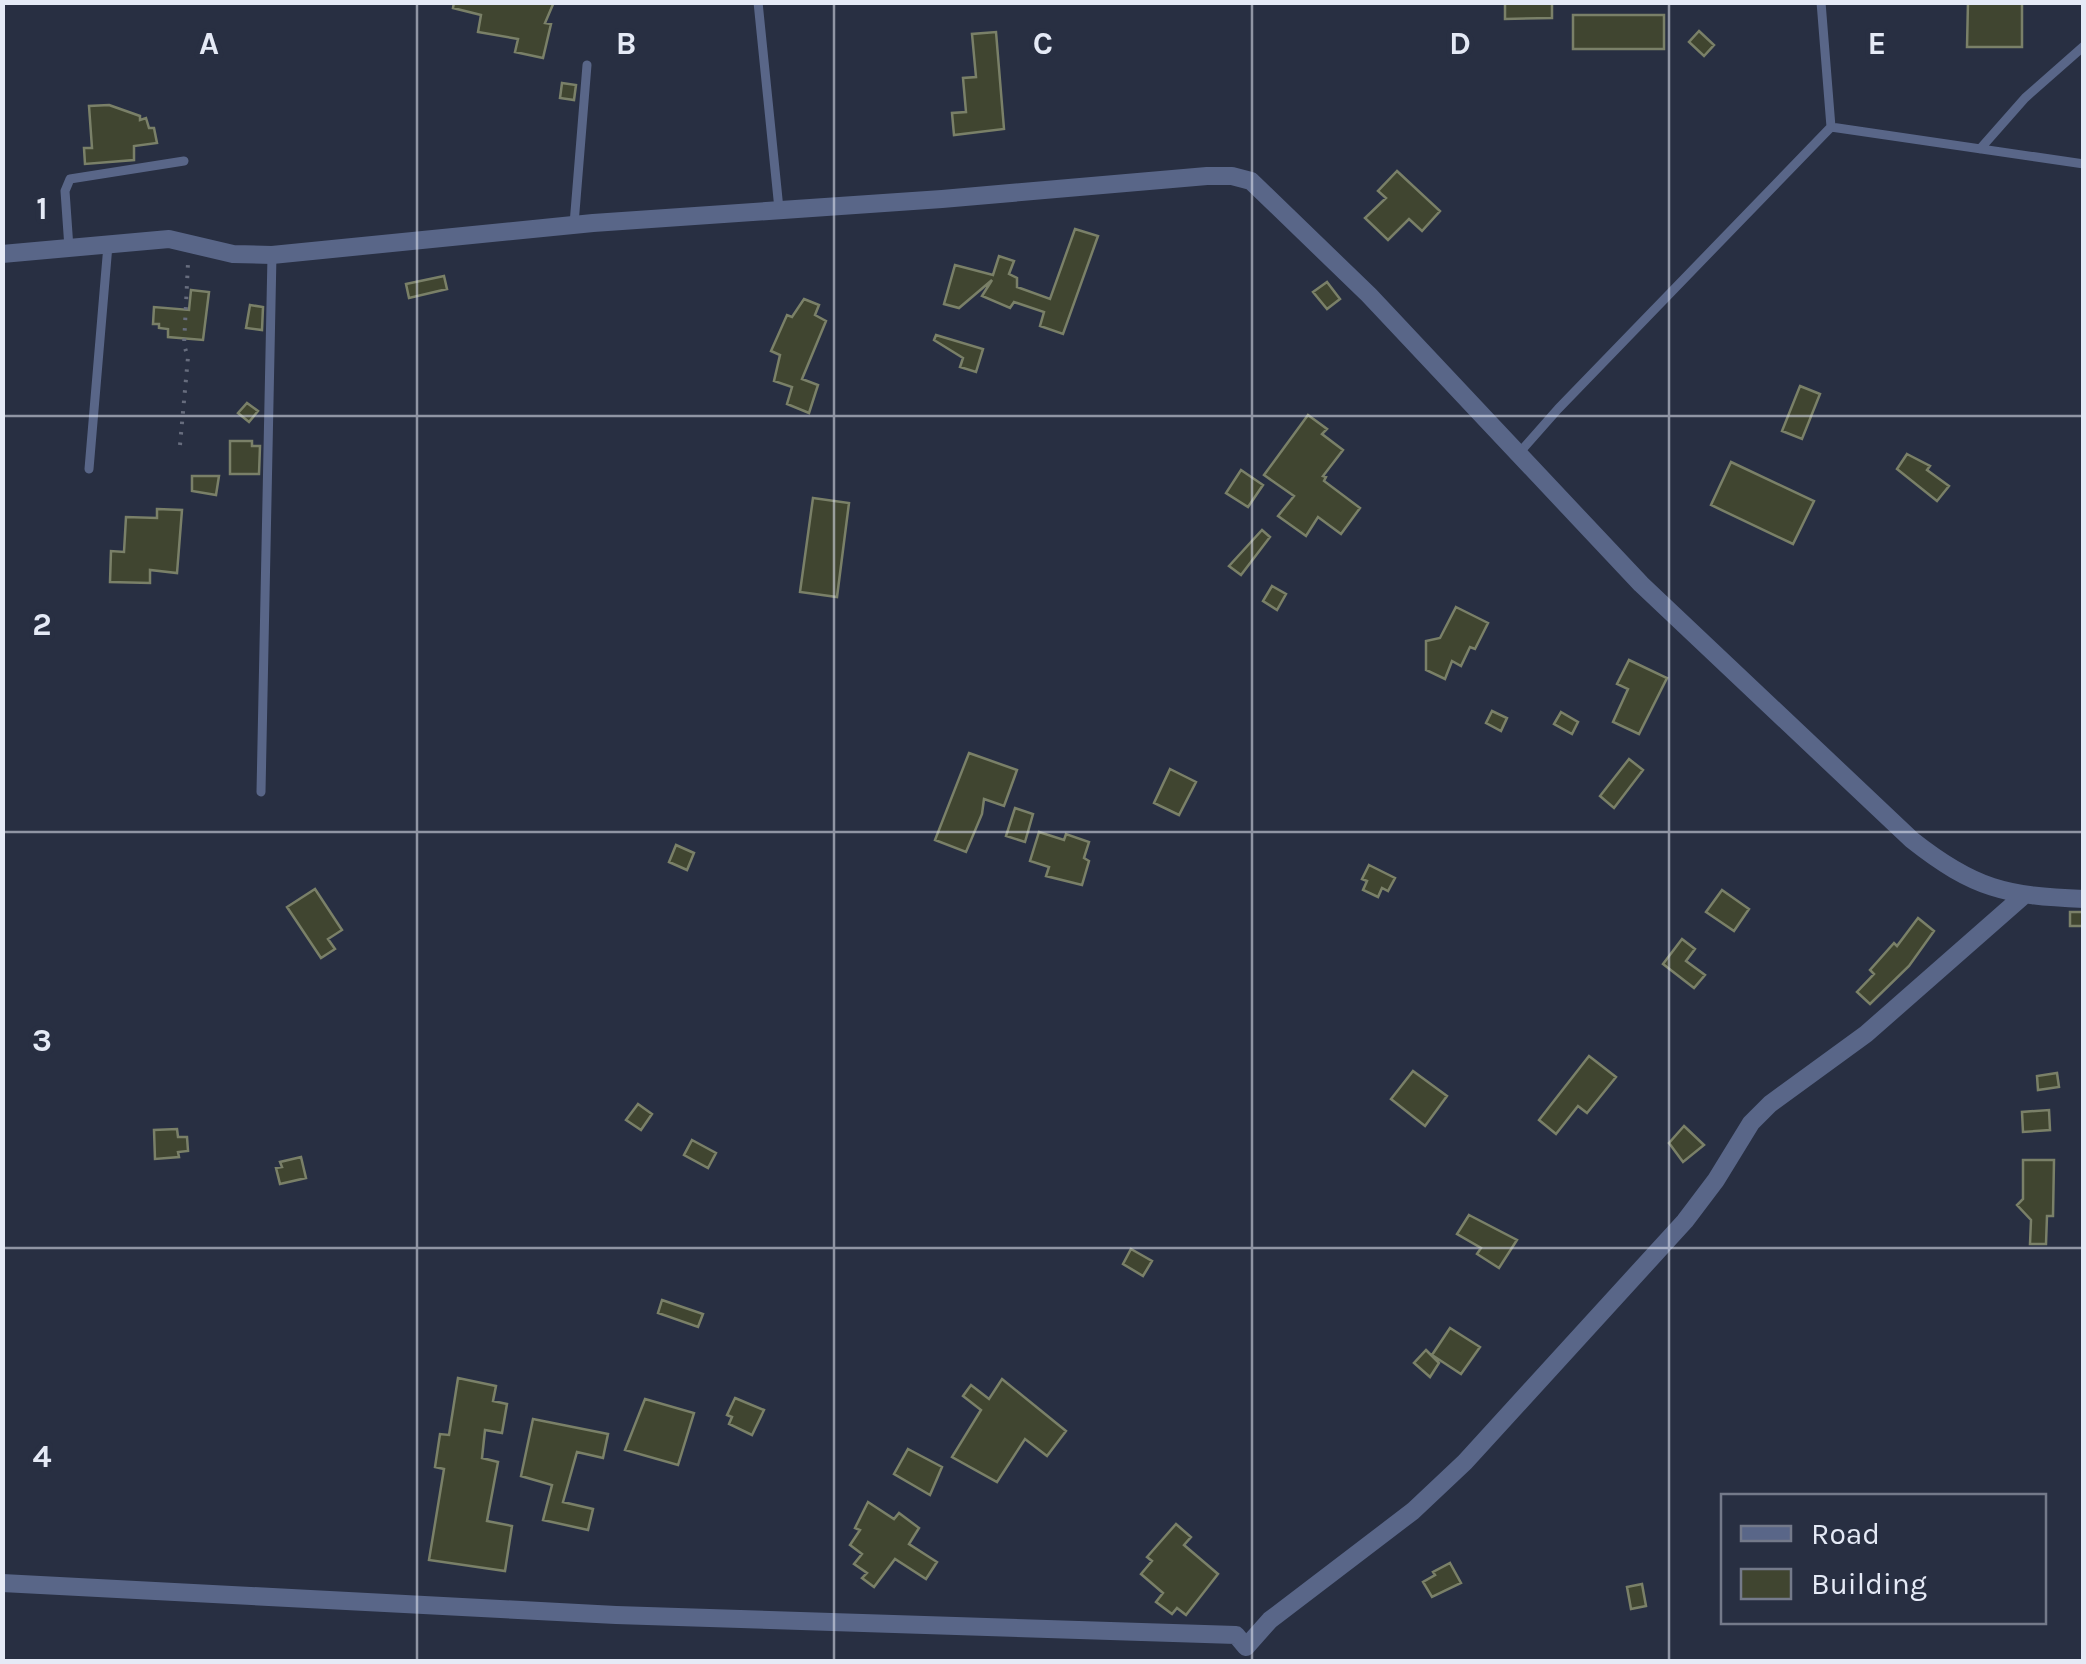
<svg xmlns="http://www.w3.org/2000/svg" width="2086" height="1664" font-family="Karla,sans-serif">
<rect width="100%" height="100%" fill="#282f42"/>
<path fill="#404530" stroke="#7a8068" stroke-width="2.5" d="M454 2H554L545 23 551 24 543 58 515 52 518 39 478 32 481 15 453 8Z
M1505 2H1552V18L1505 19Z
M1968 2H2022V47H1967Z
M1573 15H1664V49H1573Z
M1699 31 1714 45 1704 56 1689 42Z
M996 32 1004 129 954 135 952 113 966 112 963 78 976 77 972 34Z
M562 83 576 85 574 100 560 98Z
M109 105 140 116V120L146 118 149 128H154L157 143 134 146V160L85 164 84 148H92L89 106Z
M1397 171 1440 211 1422 231 1409 219 1388 240 1365 218 1386 198 1378 191Z
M1075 229 1098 236 1063 334 1040 326 1044 312 1014 302 1010 308 982 296 992 280 959 308 944 304 955 265 993 275 999 256 1014 261 1009 274 1017 278V287L1050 299Z
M444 276 447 289 409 298 406 284Z
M1327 282 1340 299 1327 309 1313 292Z
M191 290 209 292 203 340 168 337V329L159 328V324H153L154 307 189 310Z
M804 299 819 305 815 315 826 321 802 379 818 385 809 413 787 404 792 387 774 381 780 355 771 351 787 315 792 317Z
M250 305 263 307 262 330 246 328Z
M936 335 983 349 976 372 960 367 963 358 934 340Z
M1800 386 1820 394 1802 439 1782 431Z
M247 403 258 411 249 422 238 413Z
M1308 415 1327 429 1322 434 1343 450 1323 476 1326 477 1324 481 1360 508 1341 534 1318 517 1306 536 1278 516 1294 496 1264 475Z
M230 441H252V446H260L259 474H230Z
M1907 454 1930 466 1927 470 1949 486 1937 501 1897 469Z
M1731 462 1814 501 1793 544 1711 505Z
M1241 470 1263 485 1248 507 1226 493Z
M192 476H219L216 495 192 491Z
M813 498 849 503 837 597 800 592Z
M157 509 182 510 177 573 150 570V583L110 582 111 551 124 552 126 517 157 518Z
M1262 530 1270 537 1241 575 1229 566Z
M1272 586 1286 594 1277 610 1263 601Z
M1456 607 1488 623 1475 649 1470 647 1461 666 1452 661 1445 679 1426 670V641L1440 638Z
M1629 660 1667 678 1639 734 1613 722 1628 689 1617 684Z
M1492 711 1507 718 1501 731 1486 723Z
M1561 712 1578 722 1572 734 1554 724Z
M969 753 1017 770 1004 806 984 799 982 814 966 852 935 840Z
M1629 759 1643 770 1614 808 1600 796Z
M1170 769 1196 782 1179 815 1154 803Z
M1015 808 1033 814 1025 842 1006 836Z
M1039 832 1064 840 1066 834 1089 842 1084 858 1089 861 1082 885 1046 876 1049 867 1030 861Z
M676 845 694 853 687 870 669 862Z
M1369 865 1395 878 1388 891 1382 888 1378 897 1363 890 1367 881 1362 879Z
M315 889 342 930 328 939 335 949 321 958 287 907Z
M1722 890 1749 909 1734 931 1706 912Z
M2070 912H2084V926H2070Z
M1918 918 1934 931 1909 966 1870 1004 1857 992 1874 974 1870 970 1894 943 1897 946Z
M1682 939 1695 949 1686 961 1705 975 1694 988 1663 964Z
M1589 1056 1616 1077 1587 1113 1578 1106 1556 1134 1539 1120Z
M1413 1071 1447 1096 1425 1126 1391 1099Z
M2057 1073 2059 1087 2038 1090 2037 1076Z
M638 1104 652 1114 641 1130 626 1120Z
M2049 1110 2050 1130 2023 1132 2022 1112Z
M1684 1126 1704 1145 1683 1162 1669 1143Z
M177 1129 178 1137H187L188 1151 178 1152 179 1157 155 1159 154 1130Z
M692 1140 716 1153 708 1168 684 1155Z
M301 1157 306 1178 280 1184 276 1168 282 1167 280 1162Z
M2023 1160H2054L2053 1216H2047L2046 1244H2030L2031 1220 2017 1205 2023 1199Z
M1469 1215 1517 1240 1499 1268 1477 1254 1481 1248 1457 1234Z
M1131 1249 1152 1261 1143 1276 1123 1264Z
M662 1300 703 1314 698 1327 658 1313Z
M1450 1328 1480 1347 1461 1374 1432 1355Z
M1426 1350 1439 1363 1430 1377 1414 1363Z
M458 1378 496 1386 493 1401 507 1404 502 1433 485 1430 482 1458 498 1462 487 1521 512 1526 505 1571 429 1560 444 1469 435 1467 440 1434 449 1435Z
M1002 1379 1066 1431 1047 1456 1025 1439 997 1482 952 1457 981 1410 963 1396 971 1385 989 1399Z
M735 1398 764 1410 752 1435 729 1424 732 1417 727 1415Z
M645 1399 694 1413 678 1465 625 1450Z
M533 1419 608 1434 603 1458 577 1452 563 1502 593 1509 588 1530 543 1520 552 1485 521 1476Z
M908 1449 942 1467 930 1495 894 1474Z
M868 1502 894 1519 899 1513 919 1528 909 1544 937 1562 926 1579 895 1559 874 1587 862 1578 867 1573 854 1564 862 1554 850 1545 860 1530 855 1528Z
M1176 1524 1191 1537 1184 1545 1218 1574 1186 1615 1177 1608 1172 1614 1156 1602 1163 1593 1141 1574 1152 1561 1147 1557Z
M1450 1563 1461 1583 1432 1597 1423 1582 1435 1575 1433 1572Z
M1642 1584 1646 1606 1631 1609 1627 1587Z"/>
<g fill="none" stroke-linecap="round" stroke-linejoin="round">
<path stroke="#676d7e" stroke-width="4" stroke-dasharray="2.5 8" stroke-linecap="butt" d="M180 445 188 357 184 345 188 263"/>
<path stroke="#596688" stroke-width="9" d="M758 2 779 209
M1831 127 2084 164
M1980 149 2025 98 2084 46
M574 224 587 65
M69 248 65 191 70 179 184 161
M1520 452 1558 409 1831 127 1821 2
M89 469 108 245
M261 792 272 255"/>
<path stroke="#596688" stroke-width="18" d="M2 254 169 239 233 254 272 255 593 223 942 199 1207 176H1232L1251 181 1369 295 1641 584 1912 840C1974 889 2006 896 2084 899
M2 1583 616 1615 1236 1635 1246 1647 1270 1620 1413 1511 1465 1462 1685 1221 1716 1180 1751 1123 1770 1104 1866 1034 2022 897"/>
</g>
<path fill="none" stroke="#e5eaf6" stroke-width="2.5" stroke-opacity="0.55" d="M417 2V1662M834 2V1662M1252 2V1662M1669 2V1662M2 416H2084M2 832H2084M2 1248H2084"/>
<g font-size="32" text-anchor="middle" font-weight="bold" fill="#e5eaf6" stroke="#282f42" stroke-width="10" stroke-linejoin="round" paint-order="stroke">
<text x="209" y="54">A</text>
<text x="626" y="54">B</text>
<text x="1043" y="54">C</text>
<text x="1460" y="54">D</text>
<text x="1877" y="54">E</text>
<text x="42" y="219">1</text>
<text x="42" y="635">2</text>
<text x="42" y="1051">3</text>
<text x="42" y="1467">4</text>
</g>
<rect width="2086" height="1664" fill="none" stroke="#e5eaf6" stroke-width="10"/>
<rect x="1721" y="1494" width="325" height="130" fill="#282f42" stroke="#747a8a" stroke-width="2.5"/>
<rect x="1741" y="1526" width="50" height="15" fill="#596688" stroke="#747a8a" stroke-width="2.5"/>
<text x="1811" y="1544" font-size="30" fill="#e5eaf6">Road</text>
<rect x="1741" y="1569" width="50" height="30" fill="#404530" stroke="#747a8a" stroke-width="2.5"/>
<text x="1811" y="1594" font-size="30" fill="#e5eaf6">Building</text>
</svg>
